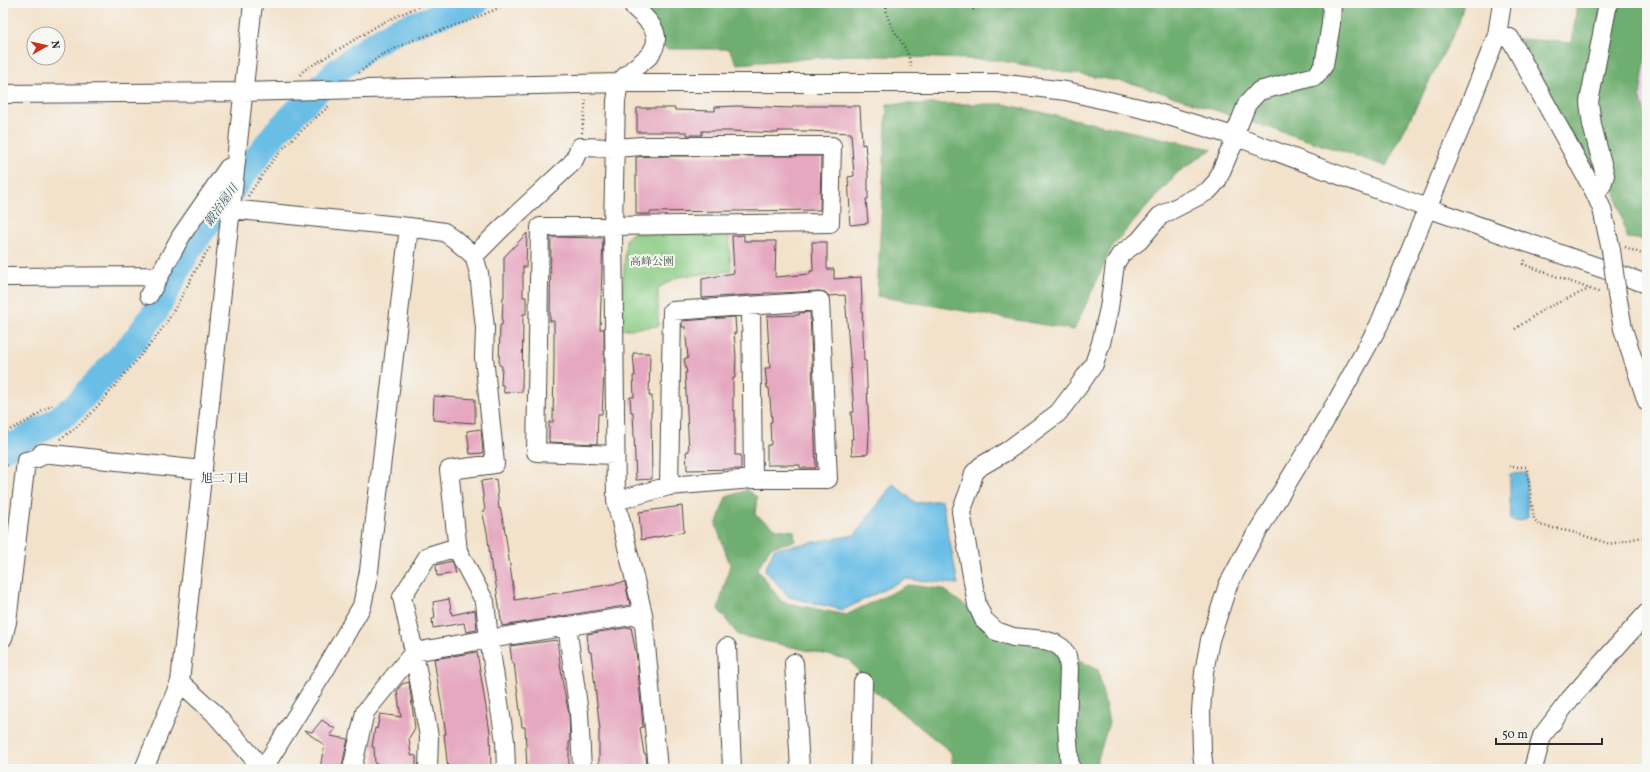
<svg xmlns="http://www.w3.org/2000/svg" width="1650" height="772" font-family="Vollkorn,'Noto Serif JP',serif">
<rect width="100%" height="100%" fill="#f6f6f2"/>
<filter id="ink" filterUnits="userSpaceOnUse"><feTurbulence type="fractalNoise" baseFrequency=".025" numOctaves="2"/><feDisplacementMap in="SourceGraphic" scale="8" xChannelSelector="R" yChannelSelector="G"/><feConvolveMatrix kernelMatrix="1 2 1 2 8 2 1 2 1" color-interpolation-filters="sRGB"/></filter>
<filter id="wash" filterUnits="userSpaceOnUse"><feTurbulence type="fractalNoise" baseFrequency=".012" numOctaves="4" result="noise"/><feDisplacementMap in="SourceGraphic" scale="16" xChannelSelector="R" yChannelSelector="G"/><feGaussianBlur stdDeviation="0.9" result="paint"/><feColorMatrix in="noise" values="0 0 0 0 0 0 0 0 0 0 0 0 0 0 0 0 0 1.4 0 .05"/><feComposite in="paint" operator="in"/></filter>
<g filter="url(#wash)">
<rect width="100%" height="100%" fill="#f3e2cb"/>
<path fill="#ecd1ea" d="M1647 44V121L1640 96Z"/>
<path fill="#88ca82" stroke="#5a7a56" d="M632 233 729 236 731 271 678 277 658 288V326L620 330 626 239Z"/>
<path fill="#6eae70" stroke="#4c6c4e" d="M640 3H1464L1459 23 1386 166 1135 84 996 60 851 55 737 64 729 49H666L662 45Z
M1577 3H1647V44L1640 96 1647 121V240L1627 238 1614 188 1586 177 1510 38 1572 43Z
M887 104H1003L1212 149 1178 172 1113 245 1074 330 877 296Z
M747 490 757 497 755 515 777 529 794 531 795 541 771 547 757 569 782 602 846 615 908 585 942 589 974 612 1053 646 1098 670 1109 722 1095 769H953L951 752 871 688 850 660 738 635 718 609 730 565 716 525 726 497Z"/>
<path fill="#6abee6" stroke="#4a7488" d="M1526 473 1528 517C1524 521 1517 522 1511 520L1510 500V474Z
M893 484 916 503 942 500 958 584 905 579 843 610 789 597 765 570 774 549 855 535Z"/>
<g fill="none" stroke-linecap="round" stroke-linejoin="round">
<path stroke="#6abee6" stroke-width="26" d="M3 449 20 442 52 423 75 406 136 339 156 311 188 251 219 207 276 132 338 70 367 48 395 31 476 3"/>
</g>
<g id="blocks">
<path fill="#e6a8c0" d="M737 106 793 108V106H860L862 145 865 144 868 174V199H866L868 223 850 225 849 211H850L848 177 854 176 851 133 807 131H778V133L730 131H702V135H687V132H637V108H675V110L715 111V107Z
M667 156H821L820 210 650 212V214H636V157Z
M527 233 526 267H523V297H526V314H523L522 392 504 393 503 385H501L502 366 499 365 500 325H502L503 297H504V257Z
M744 235V241H776L775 277 810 274V271H813L812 242H827V269H834V279L861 277 864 361H866L869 433 868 454 852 455 851 439H853L851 412H854L845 295 829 296 825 292 819 291 778 293H764V294L702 298V279L734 273 732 236Z
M551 237 603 238 600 329H604V372L602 414H598L597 444 549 442V422H553L554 362V321H550Z
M810 312 816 468H800V465H767V445H771L770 422H772L769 388H767L765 368H770L767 316 799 315V313Z
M735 317 736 333H734L736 357 735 378H733V410H735V455H741V469L687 470 686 452 689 451 685 373H687L684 359 688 358 685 327H682V321Z
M633 353H650L649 396H652V412H651L652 479 636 480 633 412H631L630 397H634L633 376H635Z
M434 396 475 399V423L433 420Z
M481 429 483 453 470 454 467 431Z
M496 479 499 509 500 508 504 525 515 600 625 582 630 605 502 626 494 572H492L487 532 482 511H485L481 481Z
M682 506 684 532 641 540 639 512Z
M452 561 456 573 437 576 436 565Z
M449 599 452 615 475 610 477 630 466 632 464 623 433 628 432 619 435 618 433 602Z
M631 627 637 659 643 727 640 728 644 754H646L647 769H599V730H600L591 652H589L587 634Z
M557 640 563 685 569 714 570 742H569V769H527L525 727H522L514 663H512L510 646Z
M477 652 490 732 491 769H448L444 734H446L434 659Z
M409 682 415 728 409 738 411 755 416 756V766H411L412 769H394V767L375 764 374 747H372L375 728 377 729 380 714 401 717 397 691 402 684Z
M322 720 335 729 330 736 348 739 341 769H320L324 745 304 730 312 732Z"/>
</g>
</g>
<g filter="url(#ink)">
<use href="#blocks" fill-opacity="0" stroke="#494643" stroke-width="1"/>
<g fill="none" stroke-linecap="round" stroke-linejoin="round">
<g stroke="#494643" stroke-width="20">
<path id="minor" d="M1497 35 1510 38 1595 193 1602 209 1611 250
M619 83H998L1066 91 1152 111 1237 137 1427 208 1647 284
M619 83C628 72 639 65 649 56 651 54 652 51 654 48 662 30 645 18 634 7V3
M3 94 243 92 619 83 616 101 613 225 616 501 643 614 658 769
M1595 193 1602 185 1605 175 1592 125 1589 102 1608 3
M230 209 409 227 444 232 453 238 474 256 479 273 485 328 484 357 495 464 449 470 458 551 485 602 489 639 643 614
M474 256 501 229 573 162 580 147 615 148 642 146H832L830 223 540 227 536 452 615 455
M3 277 159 276
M1617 294 1623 329 1647 402
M149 295 181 236 228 168 235 165
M751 306 753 479
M616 501 669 486 753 479H828L820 301 672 311 669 486
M567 626 579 713 582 769
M3 638 7 622 26 461 38 458 42 453 202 470
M727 647 732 769
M794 663 800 769
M180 682 213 712 263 769
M144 769 180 682 253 3
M263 769 325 670 362 606 369 571 409 227
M352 769 365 712 414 652 489 639 505 741 506 769
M428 769 429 737 414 652 402 597 428 556 457 547
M861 769 863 682
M1070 769 1067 725 1069 668 1067 656 1062 648 1054 643 1044 640 1013 637 996 631 984 620 977 605 961 512 969 491 974 473 981 466 1007 451 1058 413 1078 387 1094 364 1101 343 1109 308 1115 264 1121 254 1139 241 1160 216 1208 191 1217 181 1228 155 1237 137V129L1247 104 1259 91 1316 76 1324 65 1331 24 1332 3
M1204 769 1202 752 1201 711 1204 672 1210 640 1228 585 1250 544 1337 401 1379 325 1461 127 1497 35 1502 3
M1533 769 1542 736 1570 699 1647 613"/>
</g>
<path stroke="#494643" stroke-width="2.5" stroke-dasharray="1 3" stroke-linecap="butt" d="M887 3C883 20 899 36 906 50 909 55 910 62 911 68
M973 10 977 3
M359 73 381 55 414 40 476 18 496 9 506 3
M300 75 303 71 382 23 426 3
M582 133 586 98
M248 196 269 165 288 143 330 105
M1625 247 1647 256
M1525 260 1523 264 1601 293
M1515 329 1544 309 1589 289
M3 433 26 422 52 405
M60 439C89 421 108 393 130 368 144 351 160 334 171 315 185 292 195 268 211 246
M3 467 10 464
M1509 467H1526L1527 470 1534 519 1539 525 1572 532 1610 544 1647 536"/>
<use href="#minor" stroke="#fff" stroke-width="18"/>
<g stroke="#494643" stroke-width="20" stroke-linecap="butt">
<path id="minor-bridge" d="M1611 250 1617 294"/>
</g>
<use href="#minor-bridge" stroke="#fff" stroke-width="18"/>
</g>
</g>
<g text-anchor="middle" stroke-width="4" stroke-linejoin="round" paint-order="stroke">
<g font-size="11" fill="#475b45" stroke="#f6f6f2">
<text x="652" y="265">高峰公園</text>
</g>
<g font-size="12" font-style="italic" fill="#3e5763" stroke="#f6f6f2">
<text transform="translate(221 205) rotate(-54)" y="4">鍛治屋川</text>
</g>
<g font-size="12" fill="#2b2b2b" stroke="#f6f6f2">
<text x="225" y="482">旭二丁目</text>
</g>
</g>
<rect width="1650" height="772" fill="none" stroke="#f6f6f2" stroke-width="16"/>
<g transform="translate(46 46) rotate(82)"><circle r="19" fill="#f6f6f2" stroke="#a5a5a2"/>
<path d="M0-3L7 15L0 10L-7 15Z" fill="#c8321e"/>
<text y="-6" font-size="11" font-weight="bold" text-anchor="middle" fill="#2b2b2b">N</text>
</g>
<path d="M1496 738v6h106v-6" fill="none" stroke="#2b2b2b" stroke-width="2"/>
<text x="1502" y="738" font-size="12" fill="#2b2b2b" stroke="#f6f6f2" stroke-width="3" paint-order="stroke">50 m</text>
</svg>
